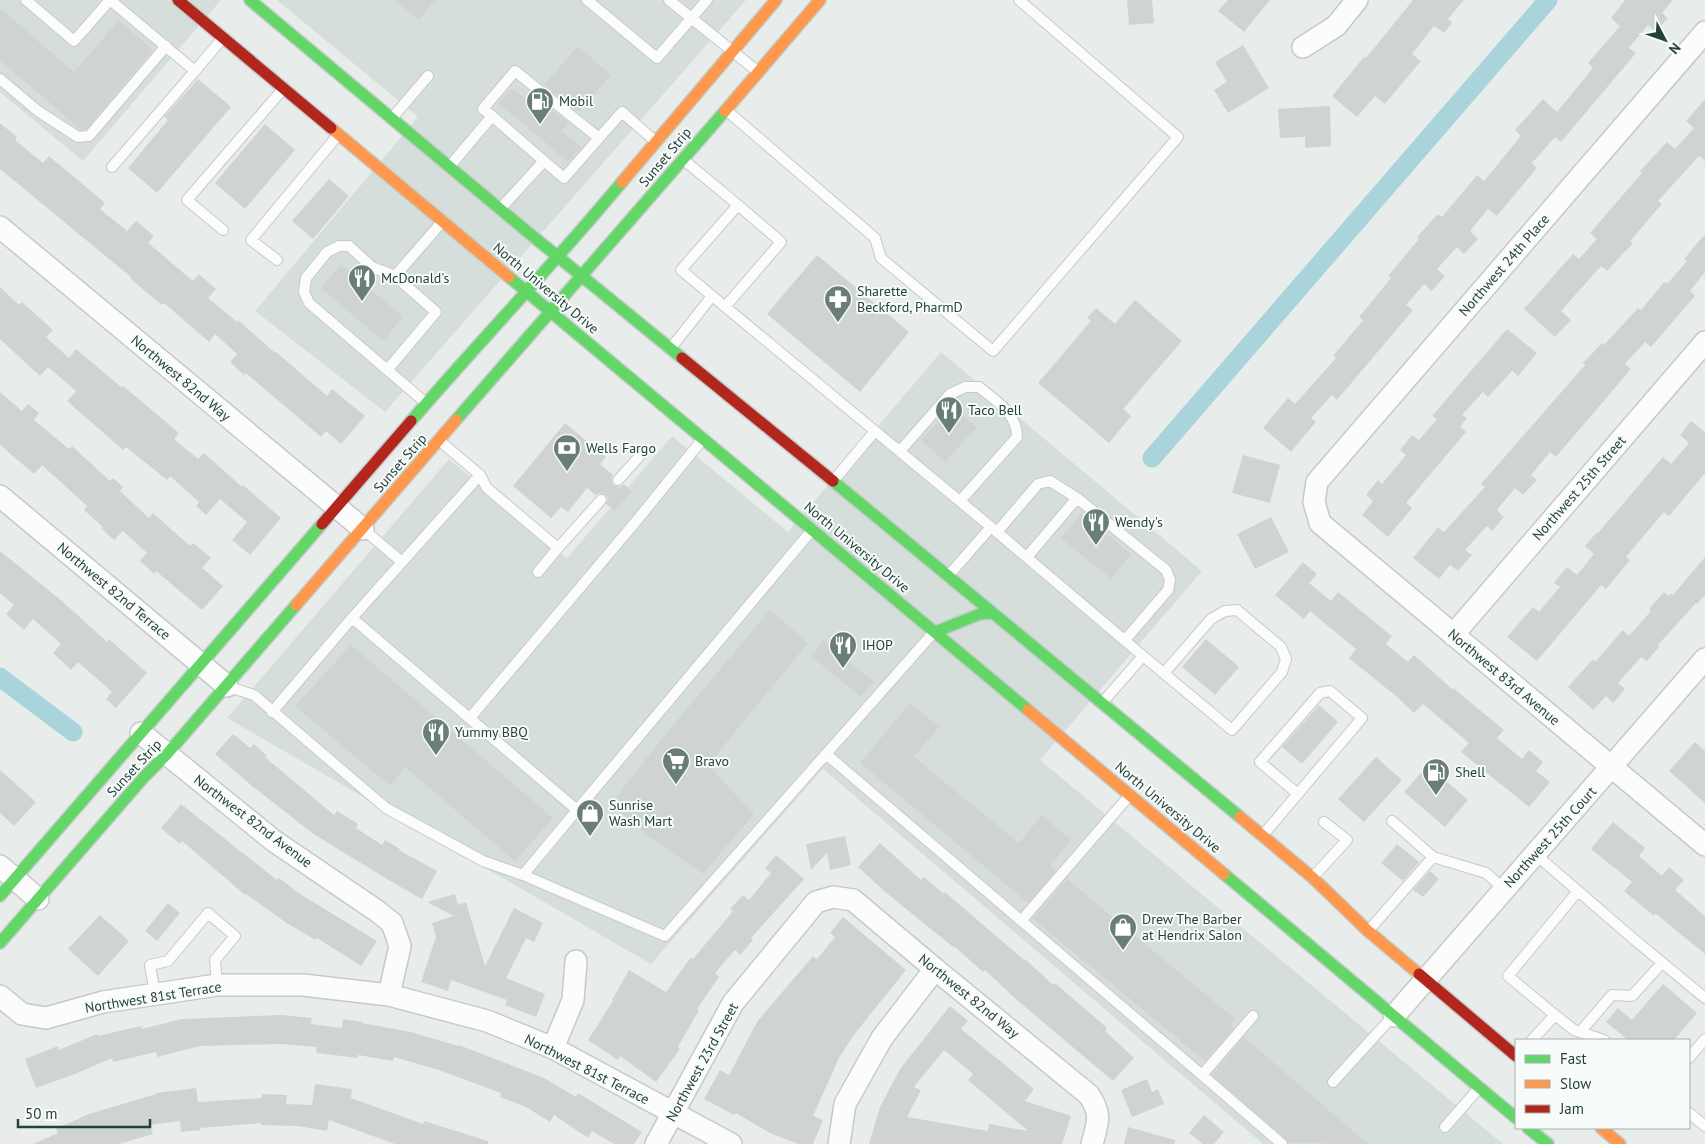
<svg xmlns="http://www.w3.org/2000/svg" width="1705" height="1144" font-family="'PT Sans',sans-serif">
<rect width="100%" height="100%" fill="#e8edeb"/>
<path fill="#d6dedb" d="M0 0H221L83 161 0 92Z
M277 0H746L385 412 255 311 418 117Z
M941 352 1202 571 1040 760 1503 1144H1263L823 769 651 964 227 718 449 459 567 558 672 436 788 532Z"/>
<g fill="none" stroke-linecap="round" stroke-linejoin="round">
<path stroke="#a9d4db" stroke-width="19" d="M1152 458 1548 0
M0 677 73 732"/>
</g>
<path fill="#cfd4d2" fill-rule="evenodd" d="M395 0H435L419 20Z
M1127 0H1152L1154 23 1129 25Z
M1228 0H1270L1244 32 1218 11Z
M1413 0H1464L1448 19 1452 23 1444 33 1434 26 1412 54 1421 61 1385 104 1375 96 1357 117 1332 96 1364 57 1366 58Z
M1625 0H1673L1662 13 1668 18 1656 32 1648 25 1629 48 1636 53 1561 142 1555 137 1532 163 1537 168 1497 216 1488 209 1470 231 1478 239 1464 254 1457 247 1437 269 1445 276 1432 291 1424 284 1406 305 1413 310 1337 400 1332 395 1311 418 1316 422 1291 452 1263 428 1288 398 1295 404 1336 358 1333 356 1363 320 1359 317 1391 278 1388 276 1419 239 1417 237 1438 214 1442 217 1477 175 1484 181 1521 136 1515 130 1543 99 1557 112 1593 68 1588 63 1620 26 1611 18Z
M0 8 74 72 119 20 153 50 86 129 81 130 0 60Z
M1243 45 1269 88 1228 113 1214 90 1227 82 1215 62Z
M578 46 611 75 578 112 544 85Z
M198 79 231 107 157 193 128 168 168 120 164 117Z
M512 88 529 102 535 96 569 123 562 131 581 147 568 162 499 103Z
M1705 99V161L1699 156 1658 201 1662 204 1630 241 1633 243 1607 271 1601 266 1561 311 1571 320 1555 337 1524 309 1573 254 1579 259 1597 239 1590 233 1642 173 1640 171 1667 142 1675 149 1694 128 1686 121Z
M1330 106 1331 146 1305 148V137L1280 138 1278 109Z
M0 123 17 137 15 140 43 163 49 156 67 171 105 203 100 209 127 231 136 221 154 236 148 243 193 281 199 274 216 289 208 298 237 322 238 320 275 353 276 352 327 396 332 389 365 416 341 444 326 431 321 437 246 373 244 375 230 362 237 354 215 334 209 342 164 303 162 305 145 291 130 278 131 277 0 169Z
M265 124 295 150 245 209 215 183Z
M329 179 349 196 313 239 292 221Z
M1705 234V272L1690 291 1695 296 1651 347 1645 342 1625 364 1631 369 1556 457 1550 452 1531 475 1537 480 1523 495 1515 488 1497 510 1504 517 1492 531 1487 526 1465 550 1472 555 1458 571 1450 565 1439 579 1413 558 1438 527 1444 532 1485 487 1481 484 1585 365 1583 363 1602 343 1604 345 1638 308 1641 310 1664 282 1667 284 1687 261 1684 259Z
M817 255 909 332 860 392 767 314Z
M341 264 403 317 383 341 321 288Z
M0 287 19 305 22 302 53 330 46 337 69 358 76 349 121 387 123 386 179 433 174 439 198 459 204 453 242 487 243 485 281 518 250 555 232 540 247 522 220 499 206 515 196 506 199 502 170 476 167 480 126 447 123 450 67 401 76 391 48 367 40 376 0 339Z
M1135 300 1182 341 1123 409 1131 416 1109 443 1038 383 1091 321 1087 318 1096 308 1115 324Z
M1507 329 1537 353 1518 376 1512 371 1488 397 1483 392 1462 415 1467 418 1460 427 1466 432 1406 503 1412 508 1388 537 1362 515 1373 501 1366 495 1378 480 1382 484 1406 455 1400 450 1412 435 1419 440 1437 419 1432 416Z
M0 392 22 411 28 404 39 413 34 420 69 449 72 446 110 481 113 478 123 487 120 491 149 518 153 513 190 546 193 543 211 558 202 568 223 586 202 610 156 571 154 574 140 561 147 553 123 531 114 540 101 528 103 527 84 510 87 506 42 465 34 474 0 445Z
M952 406 977 427 945 462 921 440Z
M1691 421 1705 432V473L1669 516 1664 512 1626 557 1630 560 1606 589 1601 585 1537 661 1507 637 1533 607 1539 612 1560 587 1554 583 1567 567 1577 575 1594 554 1585 546 1597 532 1598 533 1663 457 1671 464 1689 443 1680 435Z
M565 423 606 457 600 464 613 475 611 479 613 485 620 487 624 484 632 491 615 511 606 504 608 498 605 495 599 493 596 495 587 488 568 512 561 507 551 518 513 486Z
M1243 455 1280 465 1270 503 1232 493Z
M1081 513 1131 554 1111 579 1061 538Z
M1271 517 1289 552 1255 569 1237 534Z
M0 551 62 601 107 642 109 639 147 673 116 708 106 699 112 692 78 662 71 670 53 653 61 644 33 619 24 630 6 614 14 605 0 593Z
M1705 557V595L1697 604 1696 603 1658 645 1659 647 1647 661 1641 657 1618 683 1625 689 1613 703 1606 696 1593 710 1568 687 1593 659 1595 662 1623 630 1629 636 1651 611 1649 609 1664 592 1669 596 1671 593 1673 595Z
M1303 562 1317 574 1309 583 1331 601 1338 592 1392 636 1386 644 1408 662 1414 655 1452 689 1453 688 1504 730 1497 738 1522 759 1529 750 1543 762 1536 771 1550 782 1529 807 1461 752 1469 743 1423 704 1414 713 1397 697 1349 658 1356 649 1310 611 1304 619 1275 595Z
M770 610 808 643 708 765 754 814 703 874 645 834 629 819 609 806 668 731Z
M1206 639 1239 667 1215 695 1182 667Z
M824 640 874 682 861 697 811 656Z
M351 645 553 818 515 861 405 767 390 786 295 706Z
M910 703 939 727 914 757 1019 843 1042 815 1071 840 1050 865 1056 870 1028 903 860 763Z
M1319 705 1338 722 1302 764 1282 747Z
M233 734 250 748 254 744 267 756 265 757 334 815 337 811 358 824 356 828 382 845 385 840 400 849 399 850 437 871 422 899 390 881 312 833 252 786 215 754Z
M1695 742 1705 751V803L1669 771Z
M1376 757 1402 780 1364 822 1338 799Z
M1428 765 1468 800 1445 827 1404 792Z
M0 770 36 802 14 826 0 813Z
M181 804 277 880 279 878 300 894 377 941 361 966 317 938 316 940 288 924 246 894 245 895 182 841 180 844 161 828Z
M1613 822 1645 848 1639 856 1662 876 1669 867 1684 880 1675 890 1705 916V954L1655 913 1654 916 1624 891 1632 882 1591 849Z
M845 836 851 865 830 870 827 853 811 870 806 844Z
M880 843 921 880 924 877 944 894 945 892 1024 960 1025 959 1053 985 1055 983 1107 1028 1105 1031 1134 1058 1113 1081 1018 1001 985 970 983 972 954 946 953 947 884 891 858 867Z
M1397 844 1419 862 1403 881 1381 863Z
M776 855 804 879 751 938 753 940 740 955 735 950 715 973 719 977 697 1009 699 1010 678 1047 680 1049 656 1082 620 1056 618 1060 588 1040 613 1001 612 1000 629 970 666 992 691 957 693 959 733 911 730 909 743 895 749 900 771 873 765 868Z
M1430 871 1439 879 1423 897 1413 890Z
M1067 879 1235 1019 1230 1025 1234 1028 1205 1061 1033 919Z
M455 894 458 905 466 902 485 966 514 908 543 923 534 942 526 938 506 978 545 994 536 1017 505 1005 507 1000 451 980 448 991 421 982 436 937 432 923 454 916 427 902Z
M168 903 180 913 157 941 145 931Z
M100 915 129 941 98 976 68 949Z
M843 917 906 970 853 1036 839 1058 813 1116 823 1120 813 1144H798L770 1133 736 1113 734 1115 704 1099 720 1070 729 1075 757 1022 813 956 817 959 835 937 830 933Z
M1663 984 1697 1013 1674 1040H1628L1606 1022 1618 1008 1632 1020Z
M950 1006 968 1021 961 1029 1034 1089 1025 1101 1071 1116 1062 1144H869L880 1107 900 1069ZM944 1050 973 1074 968 1080 1028 1131 989 1124 988 1131 907 1117 921 1090 914 1087Z
M281 1015 312 1018 311 1024 342 1028 343 1019 362 1022V1023L411 1032 458 1046 459 1045 544 1078 576 1097 578 1093 642 1132 634 1144H614L592 1131 588 1138 554 1115 550 1122 526 1107 500 1097 501 1093 439 1070 394 1057 393 1061 358 1055V1058L316 1053 317 1047 281 1044 200 1046 157 1057 156 1052 113 1062 112 1058 75 1074 36 1088 25 1059 58 1046 59 1050 97 1034 98 1036 141 1026 142 1029 182 1019Z
M1244 1037 1368 1144 1289 1143 1286 1139 1212 1075Z
M1147 1079 1152 1092 1158 1089 1164 1104 1132 1117 1121 1090Z
M315 1084 352 1089 351 1098 423 1124 424 1121 488 1141V1144H395L329 1120 327 1131 298 1126 261 1125V1123L200 1128 201 1130 181 1132 180 1121 150 1125 153 1134 119 1144H33L58 1133 56 1129 89 1114 156 1094V1093L196 1088 198 1102 262 1098V1094L287 1095 286 1104 312 1105Z
M1204 1115 1224 1132 1214 1144H1203L1189 1133Z
M1128 1127 1175 1140V1144H1124Z"/>
<g fill="none" stroke-linecap="round" stroke-linejoin="round">
<g stroke="#c5cac8" stroke-width="12">
<path id="lane" d="M26 0 74 41 110 0
M110 0 195 71 222 39
M587 0 657 58 707 0
M669 0 757 71
M0 79 38 111 78 137 89 136 166 46
M726 110 875 238 881 258 993 351 1178 137 1019 0
M492 116 544 161 501 208
M393 117 428 76
M544 161 564 178 599 138
M685 161 738 205
M450 166 492 116 483 109 515 71 599 138 622 112 656 142
M112 167 195 71
M223 230 187 200 283 89
M277 260 251 240 338 135
M395 276 442 222
M725 307 781 242 738 205 681 270 875 431
M671 348 712 296
M388 369 436 312 395 276 372 267 349 246H339L327 252 306 278 304 292 309 303 426 403
M440 441 480 475 352 618 577 810 812 530
M900 451 950 394 965 387H979C996 401 1017 413 1017 437L960 501
M480 475 487 488 558 548 601 500
M618 480 639 457
M834 480 875 431 991 527
M363 529 402 562
M997 532 1038 484 1050 481 1077 498 1166 570 1170 580 1168 590 1125 640
M1027 557 1077 498
M538 572 558 548
M948 576 991 527 1143 656
M229 687 254 695 386 808 483 861 523 875 665 936 934 632
M1102 703 1143 656 1232 730 1282 672 1286 659 1281 647 1237 610 1225 611 1211 619 1164 673
M272 712 352 618
M470 718 638 519 702 440
M826 754 1202 1075 1253 1016
M1392 821 1433 857
M1263 835 1362 718 1330 691 1320 693 1260 762 1298 794
M1535 854 1578 891
M523 875 577 810
M1313 877 1347 840 1324 822
M1021 921 1129 796
M1369 930 1433 857 1486 873 1504 889
M155 994 150 965 168 961 208 913 235 936 215 960 217 985
M1555 1015 1574 1030 1604 1040
M1580 1032 1612 995 1632 996 1662 963
M1532 1040 1555 1015 1508 976 1578 891 1636 941 1705 998
M1689 1058 1705 1039
M1202 1075 1282 1144
M1333 1082 1393 1016
M1689 1113 1705 1126
M1445 1127 1479 1088"/>
</g>
<g stroke="#c5cac8" stroke-width="24">
<path id="street" d="M1705 32 1317 482 1314 502 1320 523 1705 845
M1303 47 1336 26 1357 0
M0 227 363 529
M0 496 227 686
M1453 635 1705 342
M141 733 274 841 377 911 392 923 400 946 389 995
M0 866 38 899
M0 996 22 1014 46 1018 103 1002 217 985H303L389 995 487 1021 553 1048 731 1144
M1394 1016 1705 659
M553 1048 573 1000 576 961
M656 1144 733 1003 816 902 833 897 853 900 935 969 1089 1095C1102 1115 1098 1122 1092 1144
M839 1144 845 1104 882 1038 935 969"/>
</g>
<g stroke="#c3cbc8" stroke-width="14">
<path id="fast" d="M250 0 524 229 682 358
M509 277 1028 710
M456 420 725 111
M411 421C480 341 554 264 622 182
M833 481 1240 817
M935 632 980 614 993 613
M1224 874 1516 1118
M0 896 322 524
M0 943 144 777 167 754 296 605
M1528 1128 1548 1144"/>
</g>
<g stroke="#c3cbc8" stroke-width="14">
<path id="slow" d="M725 111 820 0
M331 128 509 277
M622 182 776 0
M296 605 456 420
M1028 710 1224 874
M1240 817 1313 878 1368 931 1419 974
M1601 1128 1620 1144"/>
</g>
<g stroke="#c3cbc8" stroke-width="14">
<path id="jam" d="M178 0 331 128
M682 358 833 481
M322 524 411 421
M1419 974 1516 1056"/>
</g>
<use href="#lane" stroke="#fcfcfc" stroke-width="10"/>
<use href="#street" stroke="#fcfcfc" stroke-width="21"/>
<use href="#fast" stroke="#63d668" stroke-width="11"/>
<use href="#slow" stroke="#ff974d" stroke-width="11"/>
<use href="#jam" stroke="#b3261e" stroke-width="11"/>
</g>
<defs>
<g id="fuel-pin" transform="scale(1.4375)"><path d="M0 17L-7.5 6A9.5 9.5 0 1 1 7.5 6Z" fill="#697e78" stroke="#f7fbf9"/><path d="M-5.5-6h7V0h2V4h1.3V-2.5L3-4.5l.8-.8L6-3V5H2.5V1h-1V6h-7ZM-4.2-4.7v3.2H.2V-4.7Z" fill="#fff"/></g>
<g id="restaurant-pin" transform="scale(1.4375)"><path d="M0 17L-7.5 6A9.5 9.5 0 1 1 7.5 6Z" fill="#697e78" stroke="#f7fbf9"/><path d="M-5-6h1v4h1v-4h1v4h1v-4h1v5L-1.5 .5V6h-2V.5L-5-1ZM5-6V6H3V1.5H1.5Q1.5-4 5-6Z" fill="#fff"/></g>
<g id="pharmacy-pin" transform="scale(1.4375)"><path d="M0 17L-7.5 6A9.5 9.5 0 1 1 7.5 6Z" fill="#697e78" stroke="#f7fbf9"/><path d="M-2-6h4v4h4v4h-4v4h-4v-4h-4v-4h4Z" fill="#fff"/></g>
<g id="bank-pin" transform="scale(1.4375)"><path d="M0 17L-7.5 6A9.5 9.5 0 1 1 7.5 6Z" fill="#697e78" stroke="#f7fbf9"/><path d="M-6-4H6V4H-6ZM0-2.3a2.3 2.3 0 1 0 0 4.6a2.3 2.3 0 1 0 0-4.6Z" fill="#fff"/></g>
<g id="supermarket-pin" transform="scale(1.4375)"><path d="M0 17L-7.5 6A9.5 9.5 0 1 1 7.5 6Z" fill="#697e78" stroke="#f7fbf9"/><path d="M-6-5.5h2.5l.6 2H6L4.5 2H-2.5L-4.4-4H-6ZM-1.5 3.2a1.3 1.3 0 1 0 .1 0ZM3 3.2a1.3 1.3 0 1 0 .1 0Z" fill="#fff"/></g>
<g id="shop-pin" transform="scale(1.4375)"><path d="M0 17L-7.5 6A9.5 9.5 0 1 1 7.5 6Z" fill="#697e78" stroke="#f7fbf9"/><path d="M-5-2.5h2.3a2.7 3.5 0 0 1 5.4 0H5L5.5 6h-11ZM-1.5-2.5h3a1.5 2.3 0 0 0-3 0Z" fill="#fff"/></g>
</defs>
<g fill-rule="evenodd">
<use href="#fuel-pin" x="540" y="101"/>
<use href="#restaurant-pin" x="362" y="278"/>
<use href="#pharmacy-pin" x="838" y="299"/>
<use href="#restaurant-pin" x="949" y="410"/>
<use href="#bank-pin" x="567" y="448"/>
<use href="#restaurant-pin" x="1096" y="522"/>
<use href="#restaurant-pin" x="843" y="645"/>
<use href="#restaurant-pin" x="436" y="732"/>
<use href="#supermarket-pin" x="676" y="761"/>
<use href="#fuel-pin" x="1436" y="772"/>
<use href="#shop-pin" x="590" y="813"/>
<use href="#shop-pin" x="1123" y="927"/>
</g>
<g text-anchor="middle" stroke-width="4" stroke-linejoin="round" paint-order="stroke">
<g font-size="14" fill="#24423a" stroke="#f7fbf9" text-anchor="start">
<text x="559" y="106">Mobil</text>
<text x="381" y="283">McDonald's</text>
<text x="857" y="296">Sharette<tspan x="857" dy="16">Beckford, PharmD</tspan></text>
<text x="968" y="415">Taco Bell</text>
<text x="586" y="453">Wells Fargo</text>
<text x="1115" y="527">Wendy's</text>
<text x="862" y="650">IHOP</text>
<text x="455" y="737">Yummy BBQ</text>
<text x="695" y="766">Bravo</text>
<text x="1455" y="777">Shell</text>
<text x="609" y="810">Sunrise<tspan x="609" dy="16">Wash Mart</tspan></text>
<text x="1142" y="924">Drew The Barber<tspan x="1142" dy="16">at Hendrix Salon</tspan></text>
</g>
<g font-size="14" fill="#24423a" stroke="#f7fbf9">
<text transform="translate(665 157) rotate(-50)" y="5">Sunset Strip</text>
<text transform="translate(1504 265) rotate(-49)" y="5">Northwest 24th Place</text>
<text transform="translate(546 288) rotate(40)" y="5">North University Drive</text>
<text transform="translate(181 378) rotate(40)" y="5">Northwest 82nd Way</text>
<text transform="translate(400 463) rotate(-49)" y="5">Sunset Strip</text>
<text transform="translate(1579 488) rotate(-49)" y="5">Northwest 25th Street</text>
<text transform="translate(857 547) rotate(40)" y="5">North University Drive</text>
<text transform="translate(114 591) rotate(40)" y="5">Northwest 82nd Terrace</text>
<text transform="translate(1504 677) rotate(40)" y="5">Northwest 83rd Avenue</text>
<text transform="translate(134 768) rotate(-47)" y="5">Sunset Strip</text>
<text transform="translate(1168 807) rotate(40)" y="5">North University Drive</text>
<text transform="translate(253 821) rotate(37)" y="5">Northwest 82nd Avenue</text>
<text transform="translate(1550 837) rotate(-48)" y="5">Northwest 25th Court</text>
<text transform="translate(969 996) rotate(39)" y="5">Northwest 82nd Way</text>
<text transform="translate(153 997) rotate(-9)" y="5">Northwest 81st Terrace</text>
<text transform="translate(702 1062) rotate(-61)" y="5">Northwest 23rd Street</text>
<text transform="translate(587 1069) rotate(27)" y="5">Northwest 81st Terrace</text>
</g>
</g>
<rect x="1515" y="1039" width="175" height="90" fill="#f7fbf9" stroke="#a3b1ad"/>
<rect x="1525" y="1055" width="25" height="8" fill="#63d668" stroke="#a3b1ad"/>
<text x="1560" y="1064" font-size="15" fill="#24423a">Fast</text>
<rect x="1525" y="1080" width="25" height="8" fill="#ff974d" stroke="#a3b1ad"/>
<text x="1560" y="1089" font-size="15" fill="#24423a">Slow</text>
<rect x="1525" y="1105" width="25" height="8" fill="#b3261e" stroke="#a3b1ad"/>
<text x="1560" y="1114" font-size="15" fill="#24423a">Jam</text>
<g transform="translate(1665 40) rotate(131)" stroke="#f7fbf9" stroke-width="4" paint-order="stroke">
<path d="M0-4L9 19L0 12L-9 19Z" fill="#24423a"/>
<text y="-8" font-size="14" font-weight="bold" text-anchor="middle" fill="#24423a">N</text>
</g>
<path d="M18 1119v8h132v-8" fill="none" stroke="#24423a" stroke-width="2.5"/>
<text x="25" y="1119" font-size="15" fill="#24423a" stroke="#f7fbf9" stroke-width="4" paint-order="stroke">50 m</text>
</svg>
